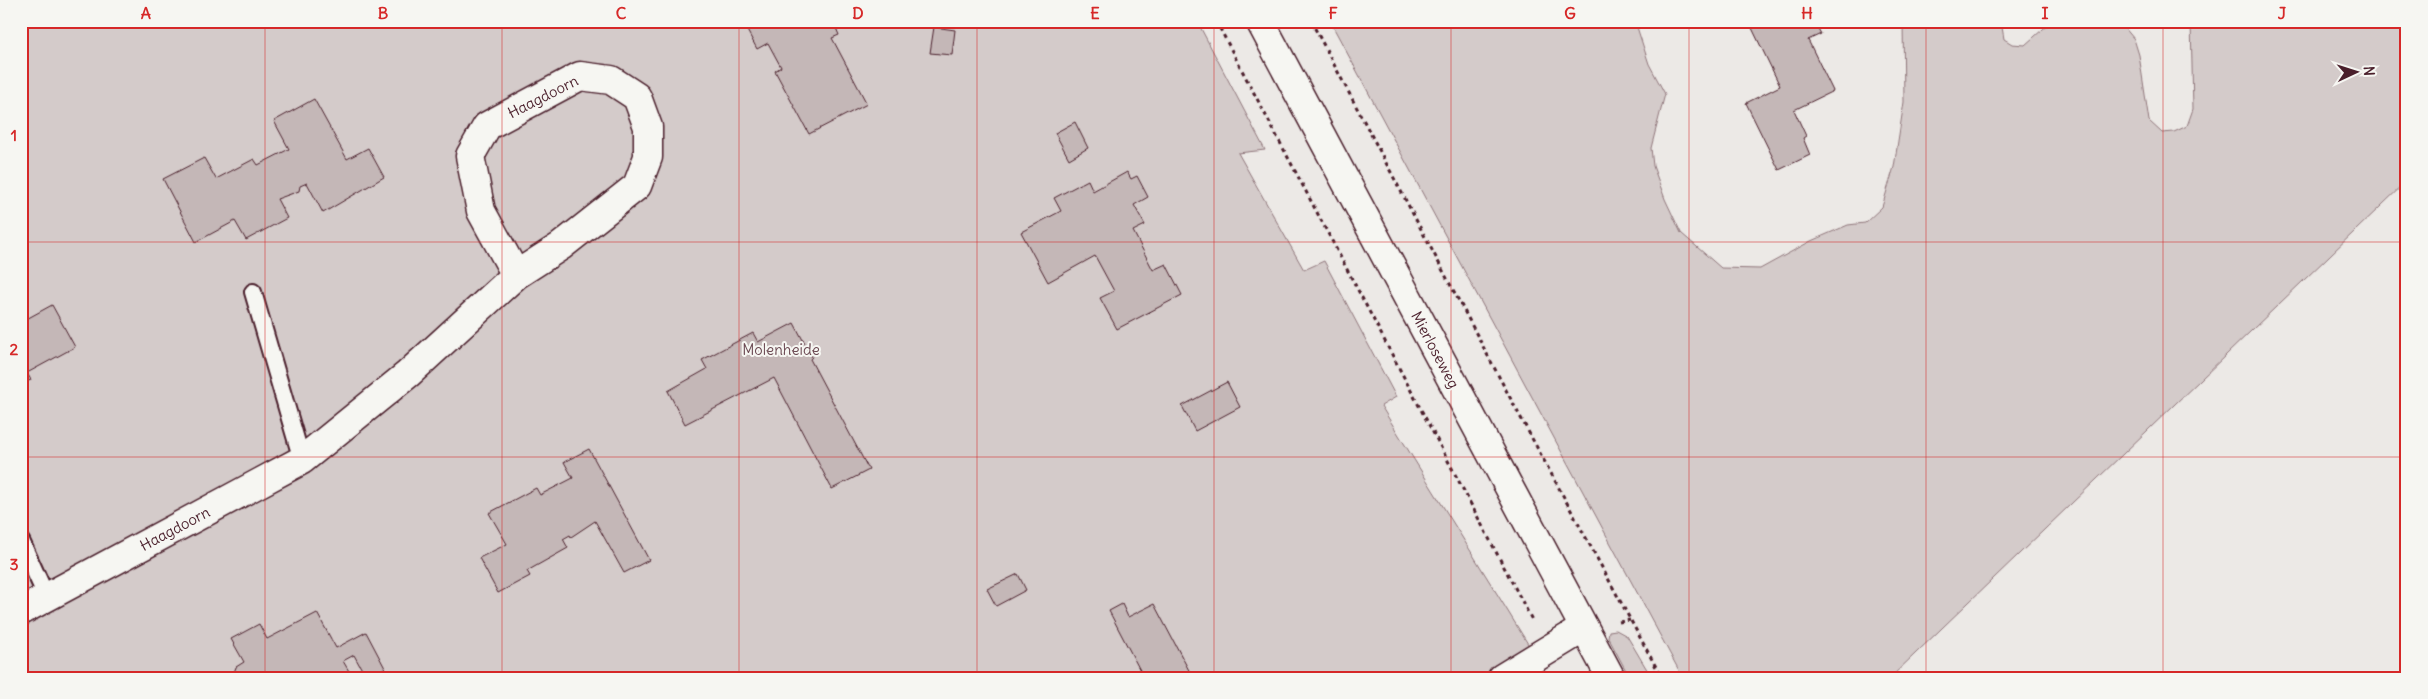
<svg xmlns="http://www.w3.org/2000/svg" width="2428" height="699" font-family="Delius,sans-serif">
<rect width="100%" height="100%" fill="#ece9e6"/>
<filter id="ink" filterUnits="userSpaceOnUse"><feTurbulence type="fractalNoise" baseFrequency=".02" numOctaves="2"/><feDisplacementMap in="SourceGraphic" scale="10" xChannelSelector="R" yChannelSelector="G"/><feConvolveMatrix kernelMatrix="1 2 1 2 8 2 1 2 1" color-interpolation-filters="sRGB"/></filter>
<g filter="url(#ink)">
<path fill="#d4cbca" stroke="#8f757a" d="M21 21H1197L1265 150 1238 153 1304 270 1324 261 1396 397 1381 406 1541 665 1517 678H21Z
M1330 21H1635L1649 64 1665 94 1651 148 1653 166 1665 199 1681 233 1721 268 1760 269 1811 241 1848 225 1865 223 1882 207 1894 167 1904 102 1903 21H2001L2004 39 2012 44 2025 45 2052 21H2119L2134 39 2139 55 2149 121 2162 133 2174 132 2187 126 2193 109 2191 21H2407V181L1890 678H1683Z
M1616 630 1627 636 1652 678H1630L1608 637 1609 631Z"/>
<path fill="#c4b7b7" stroke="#4a1f2b" d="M742 21H833L839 35 832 38 867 104 809 134 775 71 781 67 768 43 757 49Z
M1766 21H1799L1802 26 1814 21 1821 34 1808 40 1833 91 1794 110 1806 136 1803 138 1810 155 1779 170 1746 103 1780 86 1752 28Z
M934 27 955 30 952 55 930 53Z
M314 99 347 159 368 148 384 177 323 213 307 183 300 186 299 191 277 199 287 218 246 240 235 221 196 242 163 179 204 158 216 179 254 159 258 165 289 149 274 121Z
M1075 122 1088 148 1069 159 1055 133Z
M1127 172 1131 179 1137 176 1148 197 1134 205 1145 225 1133 231 1153 270 1166 264 1182 295 1117 329 1100 298 1114 291 1095 256 1048 282 1021 232 1061 211 1054 198 1088 180 1093 191Z
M52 305 75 347 27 373 31 380 21 384V322Z
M794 323 812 357 810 359 869 470 832 489 774 378 685 424 668 391 707 369 702 360 753 333 758 342Z
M1227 382 1240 407 1195 431 1182 406Z
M589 449 649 560 624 573 595 521 571 537 570 535 563 539 568 548 527 571 530 576 498 593 479 558 507 544 489 513 536 488 540 495 573 478 564 462Z
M1018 574 1026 590 996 606 987 589Z
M1122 604 1128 617 1154 604 1193 678H1144L1109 611Z
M317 613 336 648 366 632 385 668 366 677 354 655 343 661 353 678H232L236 667 244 662 231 639 259 624 267 639Z"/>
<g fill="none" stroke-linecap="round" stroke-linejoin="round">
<g stroke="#4a1f2b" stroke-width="20">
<path id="lane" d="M253 292 302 460
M21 541 47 598"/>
</g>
<g stroke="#4a1f2b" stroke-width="31">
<path id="street" d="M580 76 611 80 637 97 648 127V157L637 186 561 246 516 275 481 211 470 156 487 126Z
M21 611 302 460 408 374 516 275
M1502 678 1584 628"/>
</g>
<g stroke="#4a1f2b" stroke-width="31">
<path id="secondary" d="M1260 21 1611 678"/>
</g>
<path stroke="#4a1f2b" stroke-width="3" stroke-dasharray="4 4" stroke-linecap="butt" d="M1216 21 1532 620
M1311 21 1515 407 1662 678
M1619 622 1630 620"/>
<use href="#lane" stroke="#f6f6f2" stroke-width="16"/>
<use href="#street" stroke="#f6f6f2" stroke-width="28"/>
<use href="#secondary" stroke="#f6f6f2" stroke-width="28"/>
</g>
</g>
<path fill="none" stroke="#d62828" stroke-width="1" stroke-opacity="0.55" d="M265 21V678M502 21V678M739 21V678M977 21V678M1214 21V678M1451 21V678M1689 21V678M1926 21V678M2163 21V678M21 242H2407M21 457H2407"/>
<g text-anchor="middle" stroke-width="4" stroke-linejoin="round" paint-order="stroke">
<g font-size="15" fill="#4a1f2b" stroke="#f6f6f2">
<text transform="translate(543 97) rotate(-27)" y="5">Haagdoorn</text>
<text transform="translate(1435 350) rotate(62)" y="5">Mierloseweg</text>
<text transform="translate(175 529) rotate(-28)" y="5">Haagdoorn</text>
</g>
<g font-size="15" fill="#6c4a53" stroke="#f6f6f2">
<text x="781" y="355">Molenheide</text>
</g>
</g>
<rect width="2428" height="699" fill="none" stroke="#f6f6f2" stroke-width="55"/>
<g transform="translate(2356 72) rotate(86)" stroke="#f6f6f2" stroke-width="4" paint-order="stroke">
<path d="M0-4L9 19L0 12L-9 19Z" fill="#4a1f2b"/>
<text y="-8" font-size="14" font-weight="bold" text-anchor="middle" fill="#4a1f2b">N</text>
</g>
<rect x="28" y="28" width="2372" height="644" fill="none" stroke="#d62828" stroke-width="2"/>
<g font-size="16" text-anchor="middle" font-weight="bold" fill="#d62828">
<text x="146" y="19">A</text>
<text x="383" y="19">B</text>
<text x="621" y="19">C</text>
<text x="858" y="19">D</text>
<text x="1095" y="19">E</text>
<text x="1333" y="19">F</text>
<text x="1570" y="19">G</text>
<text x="1807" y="19">H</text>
<text x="2045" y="19">I</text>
<text x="2282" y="19">J</text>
<text x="14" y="141">1</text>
<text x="14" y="355">2</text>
<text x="14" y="570">3</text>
</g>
</svg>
